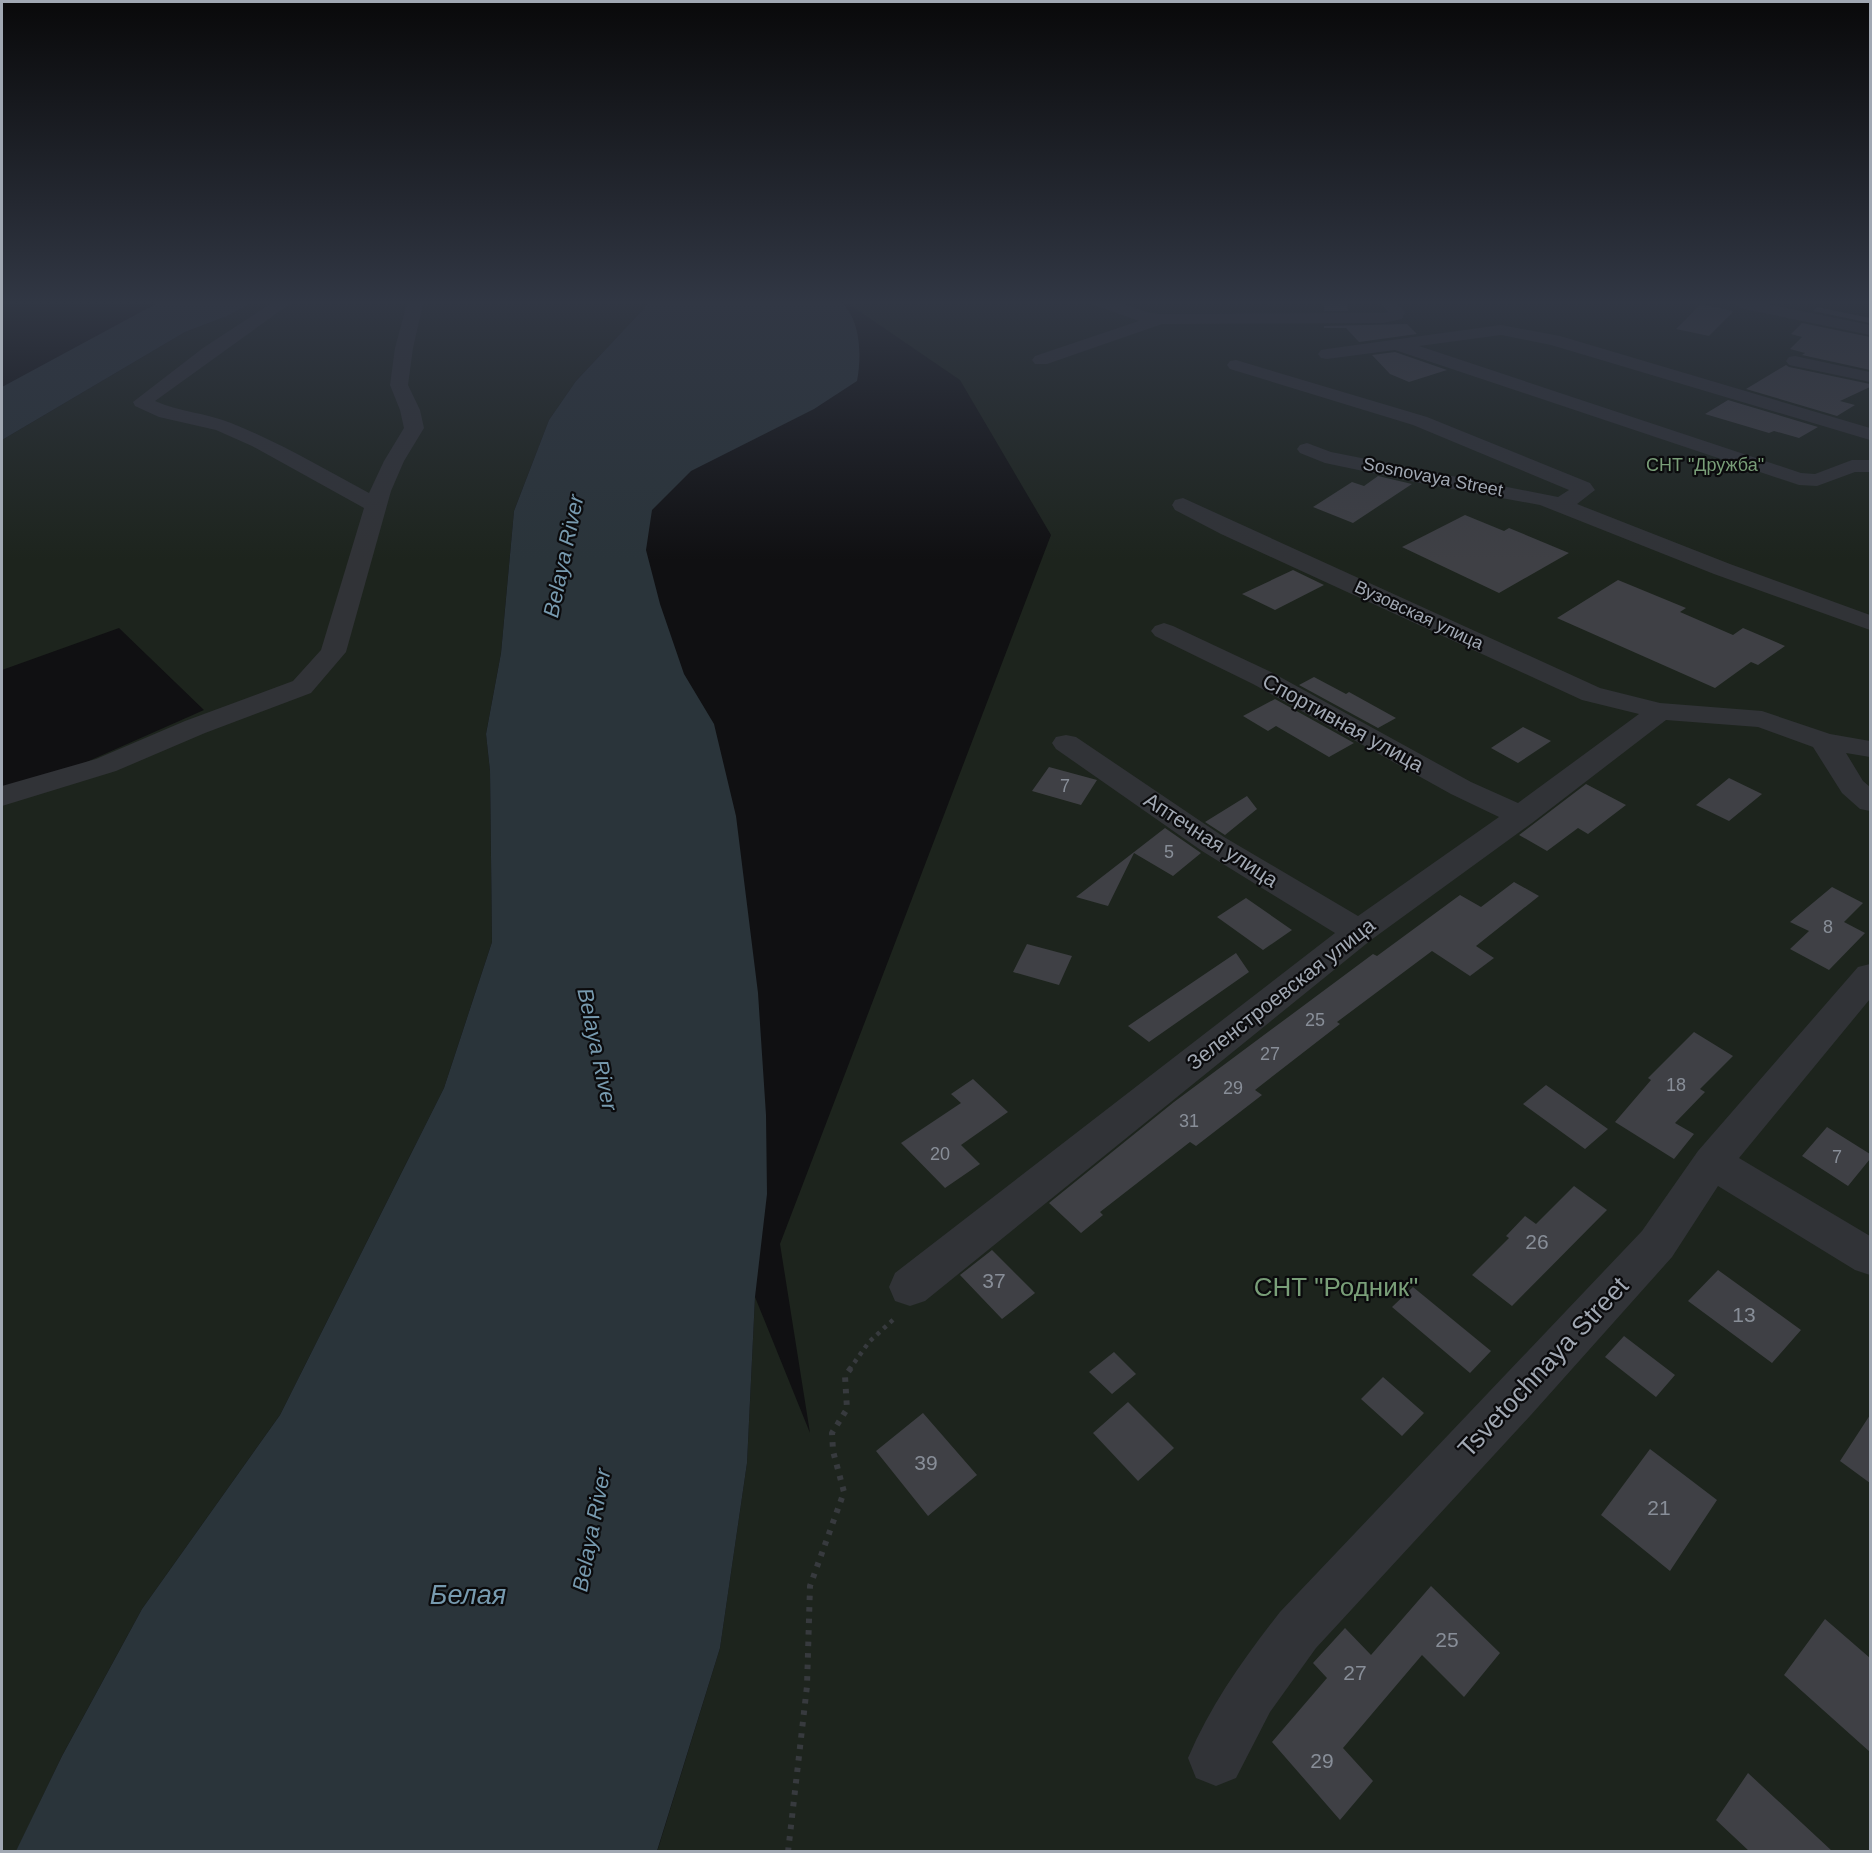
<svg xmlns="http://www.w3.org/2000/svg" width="1872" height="1853" font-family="Helvetica,sans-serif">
<rect width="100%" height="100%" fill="#101012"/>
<path fill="#1d241d" d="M257 300H652L576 381 549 420 514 511 501 653 486 734 490 771 492 942 444 1088 280 1415 142 1609 62 1756 16 1852 2 1851V788L82 764 204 710 119 628 2 670V440L185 332 227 316Z
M843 300H1870V1851L657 1852 720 1648 747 1463 755 1297 810 1433 780 1244 1051 535 960 380Z"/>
<path fill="#2a343a" d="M163 300H257L227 316 185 332 2 440V387Z
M652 300H838C861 316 862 355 857 381L814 409 691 471 652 510 646 550 660 604 684 674 714 724 736 816 758 993 766 1115 767 1194 755 1297 747 1463 720 1648 657 1851H16L62 1756 142 1609 280 1415 444 1088 492 942 490 771 486 734 501 653 514 511 549 420 576 381Z"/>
<path fill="#3f4045" d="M1324 300 1347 302 1348 311H1324Z
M1701 304 1733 311 1732 313 1709 336 1676 329Z
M1817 307 1870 318V323L1813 311Z
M1802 323 1870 337V370L1802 355 1805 353 1790 349 1802 337 1791 334Z
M1407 324 1417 334 1359 342 1346 328H1324V326Z
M1395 352 1447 370 1409 382 1390 374 1372 355Z
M1786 365 1789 367 1870 384V387L1840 401 1855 405 1837 416 1746 389Z
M1728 400 1818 427 1799 438 1774 431 1769 433 1705 414Z
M1378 476 1412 484 1353 523 1313 507 1352 482 1364 486Z
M1465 515 1504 531 1509 528 1569 553 1499 593 1402 547Z
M1293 570 1324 585 1275 610 1242 594Z
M1618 580 1686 608 1680 612 1733 635 1743 628 1785 646 1758 665 1751 662 1715 688 1557 618Z
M1314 677 1346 694 1349 692 1396 718 1378 728 1299 685Z
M1275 699 1354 743 1329 757 1276 726 1268 731 1243 716Z
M1523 727 1551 741 1518 763 1491 748Z
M1049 767 1097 780 1081 805 1032 791Z
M1729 778 1762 794 1729 821 1696 805Z
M1586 784 1626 805 1588 834 1578 828 1547 851 1519 835Z
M1247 796 1257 809 1225 835 1205 822Z
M1165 828 1201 853 1173 876 1134 853 1108 906 1076 897Z
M1514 882 1539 896 1476 946 1494 958 1470 976 1432 951 1337 1022 1340 1024 1255 1090 1262 1095 1196 1146 1190 1142 1100 1212 1103 1215 1081 1233 1049 1203 1174 1102 1373 954 1377 956 1460 895 1481 907Z
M1832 887 1863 903 1844 922 1865 933 1829 970 1790 949 1809 931 1790 922Z
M1246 898 1292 930 1263 950 1217 917Z
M1027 944 1072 956 1059 985 1013 972Z
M1236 953 1249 972 1149 1042 1128 1026Z
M1694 1032 1733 1056 1700 1089 1705 1092 1675 1123 1694 1134 1674 1159 1615 1122 1651 1080 1648 1078Z
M973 1079 1008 1112 961 1145 980 1164 945 1188 901 1143 961 1103 951 1094Z
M1546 1085 1608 1129 1585 1149 1523 1104Z
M1827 1127 1870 1154V1159L1848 1186 1802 1156Z
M1574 1186 1607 1210 1512 1306 1472 1275 1509 1238 1506 1236 1525 1216 1536 1224Z
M992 1250 1035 1293 1002 1319 960 1275Z
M1718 1270 1801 1330 1772 1363 1688 1301Z
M1413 1287 1491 1351 1470 1373 1392 1307Z
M1624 1336 1675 1375 1656 1397 1605 1357Z
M1114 1352 1136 1374 1112 1394 1089 1372Z
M1383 1377 1424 1413 1402 1436 1361 1399Z
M1128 1402 1174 1448 1138 1481 1093 1433Z
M923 1413 977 1475 928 1516 876 1451Z
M1870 1415V1483L1840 1461Z
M1650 1449 1717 1500 1670 1571 1601 1515Z
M1431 1586 1500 1653 1464 1697 1422 1655 1343 1748 1373 1781 1340 1820 1272 1742 1327 1678 1313 1663 1345 1628 1371 1655Z
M1825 1619 1870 1658V1752L1784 1675Z
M1748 1773 1832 1851H1749L1716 1820Z"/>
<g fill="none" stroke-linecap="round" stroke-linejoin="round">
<path stroke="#373a3e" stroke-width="4.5" stroke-dasharray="4 5" stroke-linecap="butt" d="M849 1370 869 1342 895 1318"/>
<path stroke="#373a3e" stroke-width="6" stroke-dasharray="4.5 7" stroke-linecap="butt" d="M788 1852 807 1686 810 1586 844 1492 833 1451 832 1433 847 1409 845 1376 851 1368"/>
<path fill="#313337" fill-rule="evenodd" d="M276 300H295L155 401C180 412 207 413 231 423 279 442 324 469 369 493L384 461 404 428 400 410 390 385 395 348 408 300H424L413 348 408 385 420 410 424 428 404 461 391 491 346 652 311 693 205 733 116 771 2 806V786L96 759 185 721 293 681 321 650 364 508 252 446 216 430 159 417 135 406 133 402 203 348Z
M1087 300H1112L1150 313 1160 314 1383 313 1388 312 1377 300H1394L1405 312 1402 319 1383 323 1162 324 1047 364H1035L1032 360 1035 356 1139 321 1089 303Z
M1747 300 1870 325V335L1740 308 1738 305 1740 302Z
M1501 325 1560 336 1870 428V440L1551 345 1501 335 1419 346 1801 473 1815 474 1852 460H1870V472H1855L1817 486 1799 485 1395 350 1327 359 1321 358 1318 354 1321 350 1327 349Z
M1795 356 1870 372V382L1789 365 1786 361 1789 357Z
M1236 360 1427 417 1590 483 1595 490 1577 504 1730 564 1870 615V630L1714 574 1540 505 1420 483 1325 463 1300 453 1297 449 1300 445 1307 443 1331 452 1558 497 1569 490 1413 425 1230 369 1227 365 1230 361Z
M1183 498 1600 688 1660 703 1762 711 1830 734 1870 741V757L1846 753 1863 781 1870 787V811L1860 809 1842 793 1813 747 1758 727 1666 720 1532 823 1371 940 925 1301 910 1306 895 1301 889 1287 895 1273 1335 933 1202 851 1056 749 1052 743 1056 737 1066 735 1076 737 1224 837 1358 916 1499 817 1451 794 1253 684 1155 636 1151 631 1155 626 1164 623 1173 626 1271 672 1471 782 1518 803 1639 714 1582 700 1221 534 1175 510 1172 505 1175 500Z
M1870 964V999L1739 1158 1870 1236V1275L1855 1270 1718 1186 1672 1257 1530 1416 1316 1648 1270 1712 1236 1778 1216 1786 1196 1778 1188 1758C1211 1704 1244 1658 1280 1612L1642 1231 1698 1151 1858 967Z"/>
</g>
<linearGradient id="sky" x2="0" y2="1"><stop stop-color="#09090a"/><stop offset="0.54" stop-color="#313744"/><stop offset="1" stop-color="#313744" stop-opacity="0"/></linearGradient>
<rect width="1872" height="560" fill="url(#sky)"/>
<g text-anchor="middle" stroke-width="4.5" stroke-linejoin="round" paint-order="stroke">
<g font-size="18" fill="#799e78" stroke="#0b0b0d">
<text x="1705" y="471">СНТ "Дружба"</text>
</g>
<g font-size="18" fill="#a1a8b3" stroke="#0b0b0d">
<text transform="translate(1433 477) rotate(11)" y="6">Sosnovaya Street</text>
<text transform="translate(1419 615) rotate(25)" y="6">Вузовская улица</text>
</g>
<g font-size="18" fill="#888e98">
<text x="1065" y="792">7</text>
<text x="1169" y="858">5</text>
<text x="1828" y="933">8</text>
<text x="1315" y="1026">25</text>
<text x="1270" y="1060">27</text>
<text x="1676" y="1091">18</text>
<text x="1233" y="1094">29</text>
<text x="1189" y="1127">31</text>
<text x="940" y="1160">20</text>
<text x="1837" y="1163">7</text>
</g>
<g font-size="21" fill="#a1a8b3" stroke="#0b0b0d">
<text transform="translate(1343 723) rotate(29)" y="7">Спортивная улица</text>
<text transform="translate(1211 840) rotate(33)" y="7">Аптечная улица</text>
<text transform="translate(1281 994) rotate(-38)" y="7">Зеленстроевская улица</text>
</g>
<g font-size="21" fill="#888e98">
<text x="1537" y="1249">26</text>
<text x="994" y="1288">37</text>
<text x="1744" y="1322">13</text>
<text x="926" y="1470">39</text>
<text x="1659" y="1515">21</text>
<text x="1447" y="1647">25</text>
<text x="1355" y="1680">27</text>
<text x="1322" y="1768">29</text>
</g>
<g font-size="22" font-style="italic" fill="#779aaf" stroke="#0b0b0d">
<text transform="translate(563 556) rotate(-78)" y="8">Belaya River</text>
<text transform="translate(598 1049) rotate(78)" y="8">Belaya River</text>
<text transform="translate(591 1530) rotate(-79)" y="8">Belaya River</text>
</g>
<g font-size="26" fill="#799e78" stroke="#0b0b0d">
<text x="1336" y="1296">СНТ "Родник"</text>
</g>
<g font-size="26" fill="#a1a8b3" stroke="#0b0b0d">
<text transform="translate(1543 1367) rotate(-47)" y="9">Tsvetochnaya Street</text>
</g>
<g font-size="27" font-style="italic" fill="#779aaf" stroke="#0b0b0d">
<text x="468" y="1604">Белая</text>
</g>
</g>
<rect width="1872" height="1853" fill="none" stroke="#a1a8b3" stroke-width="6"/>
</svg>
